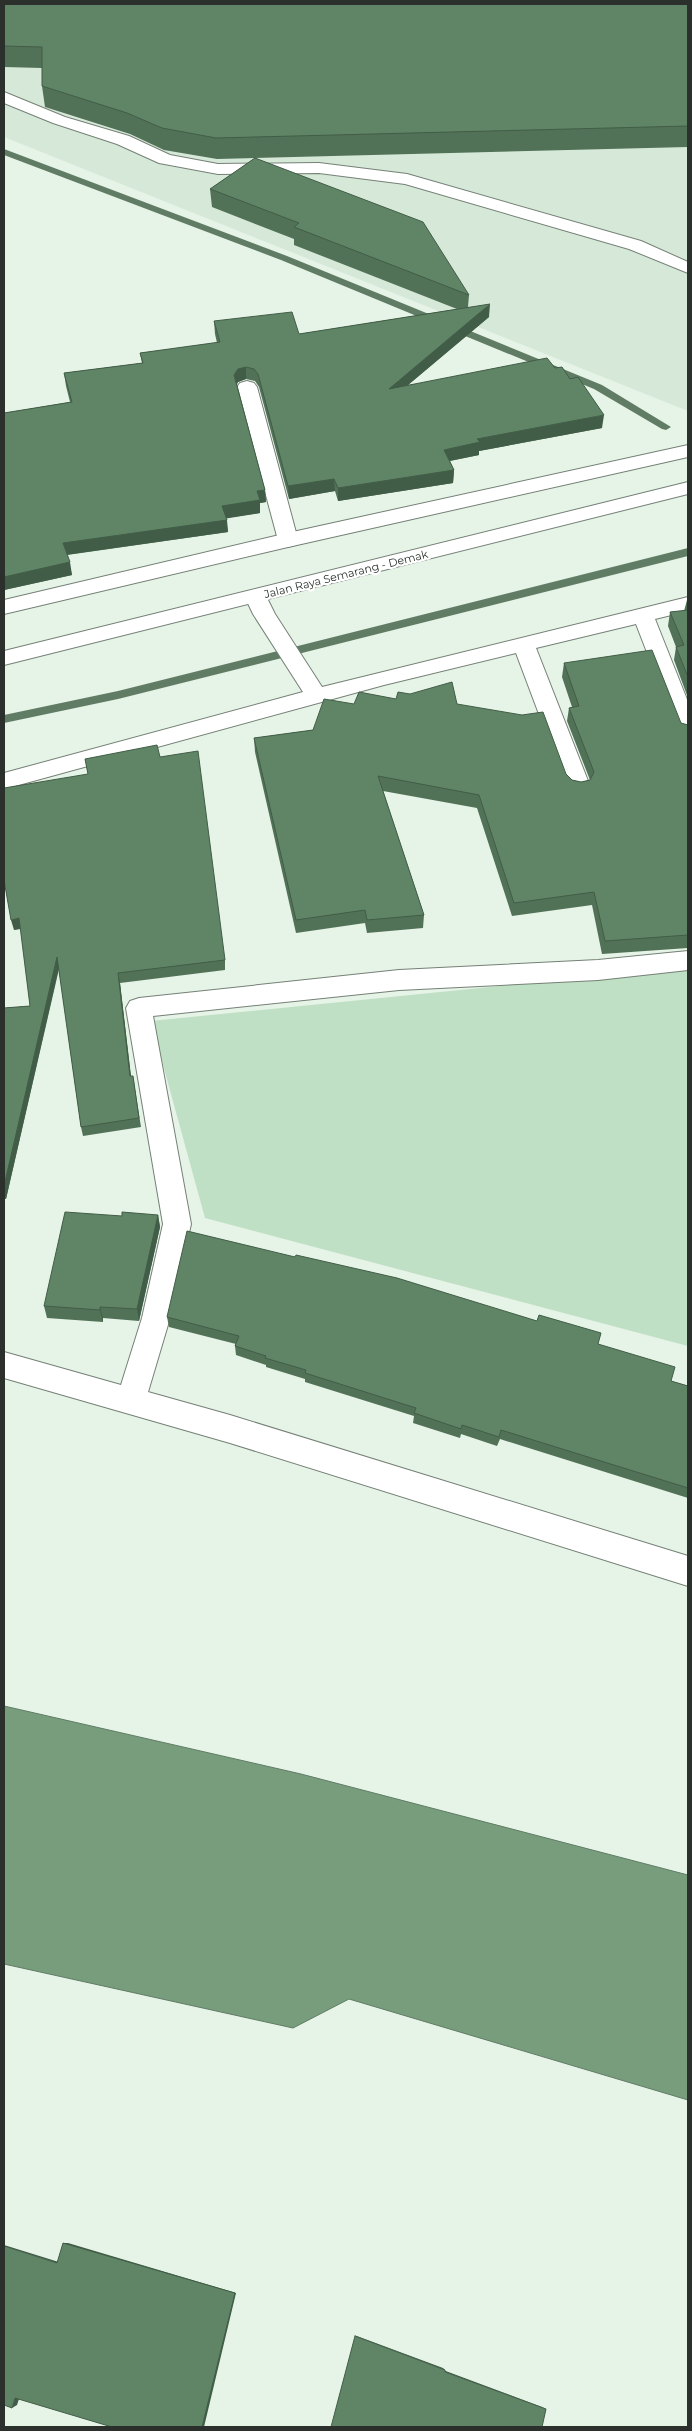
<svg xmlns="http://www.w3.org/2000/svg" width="692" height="2431" font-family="Montserrat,sans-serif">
<rect width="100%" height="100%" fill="#e6f3e7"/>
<path fill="#d6e9d9" d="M4 4H688V411L4 137Z"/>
<path fill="#bfe0c4" d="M688 967V1346L205 1218 151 1021Z"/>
<path fill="#779d7d" stroke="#607c65" d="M4 1706 301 1774 688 1875V2100L349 1999 293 2028 4 1964Z"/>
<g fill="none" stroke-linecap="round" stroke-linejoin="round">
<path fill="#607c65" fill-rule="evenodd" d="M4 149 287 256 602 385 671 427 666 430 662 429 594 389 281 260 4 155Z
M688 548V556L118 699 4 723V715L118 691Z"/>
<g stroke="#758076" stroke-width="2">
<path id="minor" d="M4 92 65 117 129 136 170 155 218 164 319 163 407 174 641 241 688 262V273L629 249 405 184 319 173 218 174 159 163 117 144 53 123 4 103Z
M247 381 254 383 257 387 298 540 295 545 288 547 281 545 278 540 237 387 240 383Z
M256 590 264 592 275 614 322 687 688 597V611L655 619 688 702V738L680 736 677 730 636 624 536 648 590 786 586 792 578 794 570 792 566 786 516 653 384 685 4 789V773L303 692 253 614 245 597 248 592Z
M688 951V970L598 980 399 990 153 1016 191 1224 170 1318 148 1392 230 1415 688 1556V1586L230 1443 4 1378V1352L121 1385 142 1318 163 1224 126 1008 130 1001 139 998 399 970 598 960Z"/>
</g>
<g stroke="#758076" stroke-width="2">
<path id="highway" d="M688 445V457L288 547 4 614V600L288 533Z
M688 482V494L4 665V651Z"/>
</g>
<use href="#minor" fill="#fff" fill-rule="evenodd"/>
<use href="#highway" fill="#fff" fill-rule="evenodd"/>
</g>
<path fill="#527258" d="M4 4H688V147L217 159 164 150 130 134 45 107 42 86V68L4 67Z
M255 158 469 295 468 307 489 317 408 385 555 368 602 428 479 451V455L450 461 454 470 453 483 338 501 335 491 289 499 259 387 255 381 246 379 238 382 237 384 265 490 266 502 260 503V513L226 518 228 532 67 555 72 575 4 590V413L70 402 66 386 64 373 142 363 140 353 217 343 215 334 214 321 299 334 457 309 294 245V239L212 207 210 189Z
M688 599V698L674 660 676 647 668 626 670 612 684 611 687 600Z
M564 663 681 723 688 725V948L602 954 592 905 512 916 477 808 383 791 424 915 423 928 367 933 365 923 296 933 255 752 254 738 313 730 354 704 396 699 457 704 566 774 572 780 581 782 590 780 567 721 569 708 572 707 562 677Z
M85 759 225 960V970L120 983 131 1076H133L141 1127 83 1136 81 1127 59 969 6 1199H4V1008L30 1006 21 929 14 930 88 774Z
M158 1215 160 1227 139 1321 103 1318V1322L47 1318 44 1306 122 1216Z
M167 1317 598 1344 671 1381 688 1386V1498L500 1439 497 1446 461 1434 460 1438 413 1423 414 1416 305 1382V1379L266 1367V1365L236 1355 235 1346 236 1344 169 1327Z"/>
<path fill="#425d47" d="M490 304 489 317 389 401V389Z
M246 367V379L238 382 235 387 234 375 238 369Z
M604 415 602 428 479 451V455L444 462V450L477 439Z
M454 470 453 483 338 501V488Z
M334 479 335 491 289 499 288 486Z
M265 490 266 502 260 503V513L223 519 222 506 257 491Z
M227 520 228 532 65 555 63 543Z
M70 562 72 575 4 590V577Z
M19 918 22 928 14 930 11 920Z
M57 957 59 967 6 1199 4 1194V1186Z
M118 973 120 983 132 1086 130 1076Z
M158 1215 160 1227 139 1321 137 1309Z
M100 1307 103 1318V1322L100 1310Z
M63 2243H68L236 2293 204 2427H202Z
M4 2245 62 2263H57L4 2246Z
M354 2335 443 2368 445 2370 355 2336Z
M443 2370 542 2407 546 2409 445 2372Z
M20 2396 17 2405 12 2408 15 2398Z"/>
<path fill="#5f8566" stroke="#425d47" d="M4 4H688V126L216 138 162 128 127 113 42 86V47L4 46Z
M255 158 423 222 469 295 294 227 299 223 210 189Z
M490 304 389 389 547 358 555 368 562 367 570 379 578 377 604 415 477 439 480 442 444 450 454 470 338 488 334 479 288 486 258 374 254 369 246 367 238 369 234 375 265 490 257 491 260 500 222 506 227 520 63 543 70 562 4 577V413L72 402 64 373 143 363 140 353 220 342 214 321 292 312 299 334Z
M688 610V677L676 647 684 645 670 612Z
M652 650 681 723 688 725V935L605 941 594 892 514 903 479 795 378 776 424 915 367 920 365 910 296 920 254 738 313 730 324 699 354 704 359 692 396 699 398 692 410 694 452 682 457 704 522 715 543 712 566 774 572 780 581 782 590 780 594 772 569 708 579 706 564 663Z
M157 745 160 757 198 751 225 960 118 973 130 1076H133L139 1118 81 1127 57 957 4 1186V1008L30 1006 19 918 11 920 4 880V788L88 774 85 759Z
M65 1212 122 1216V1212L158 1215 137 1309 100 1307V1310L44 1306Z
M187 1231 295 1257 296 1255 397 1278 537 1321 539 1315 601 1333 598 1344 675 1367 671 1381 688 1386V1488L501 1430 499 1437 462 1425 461 1429 414 1413 416 1408 305 1373 306 1370 265 1358 266 1356 235 1346 239 1336 167 1317Z
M63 2243 235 2293 202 2427H112L15 2398 12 2408 4 2405V2246L57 2263Z
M355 2336 445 2370V2372L546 2409 542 2427H331Z"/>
<g text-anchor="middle" stroke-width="4.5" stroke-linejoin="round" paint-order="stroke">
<g font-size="11" fill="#2b302c" stroke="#fff">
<text transform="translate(346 574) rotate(-14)" y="4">Jalan Raya Semarang - Demak</text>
</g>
</g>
<rect width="692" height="2431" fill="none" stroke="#2b302c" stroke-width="10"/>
</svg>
